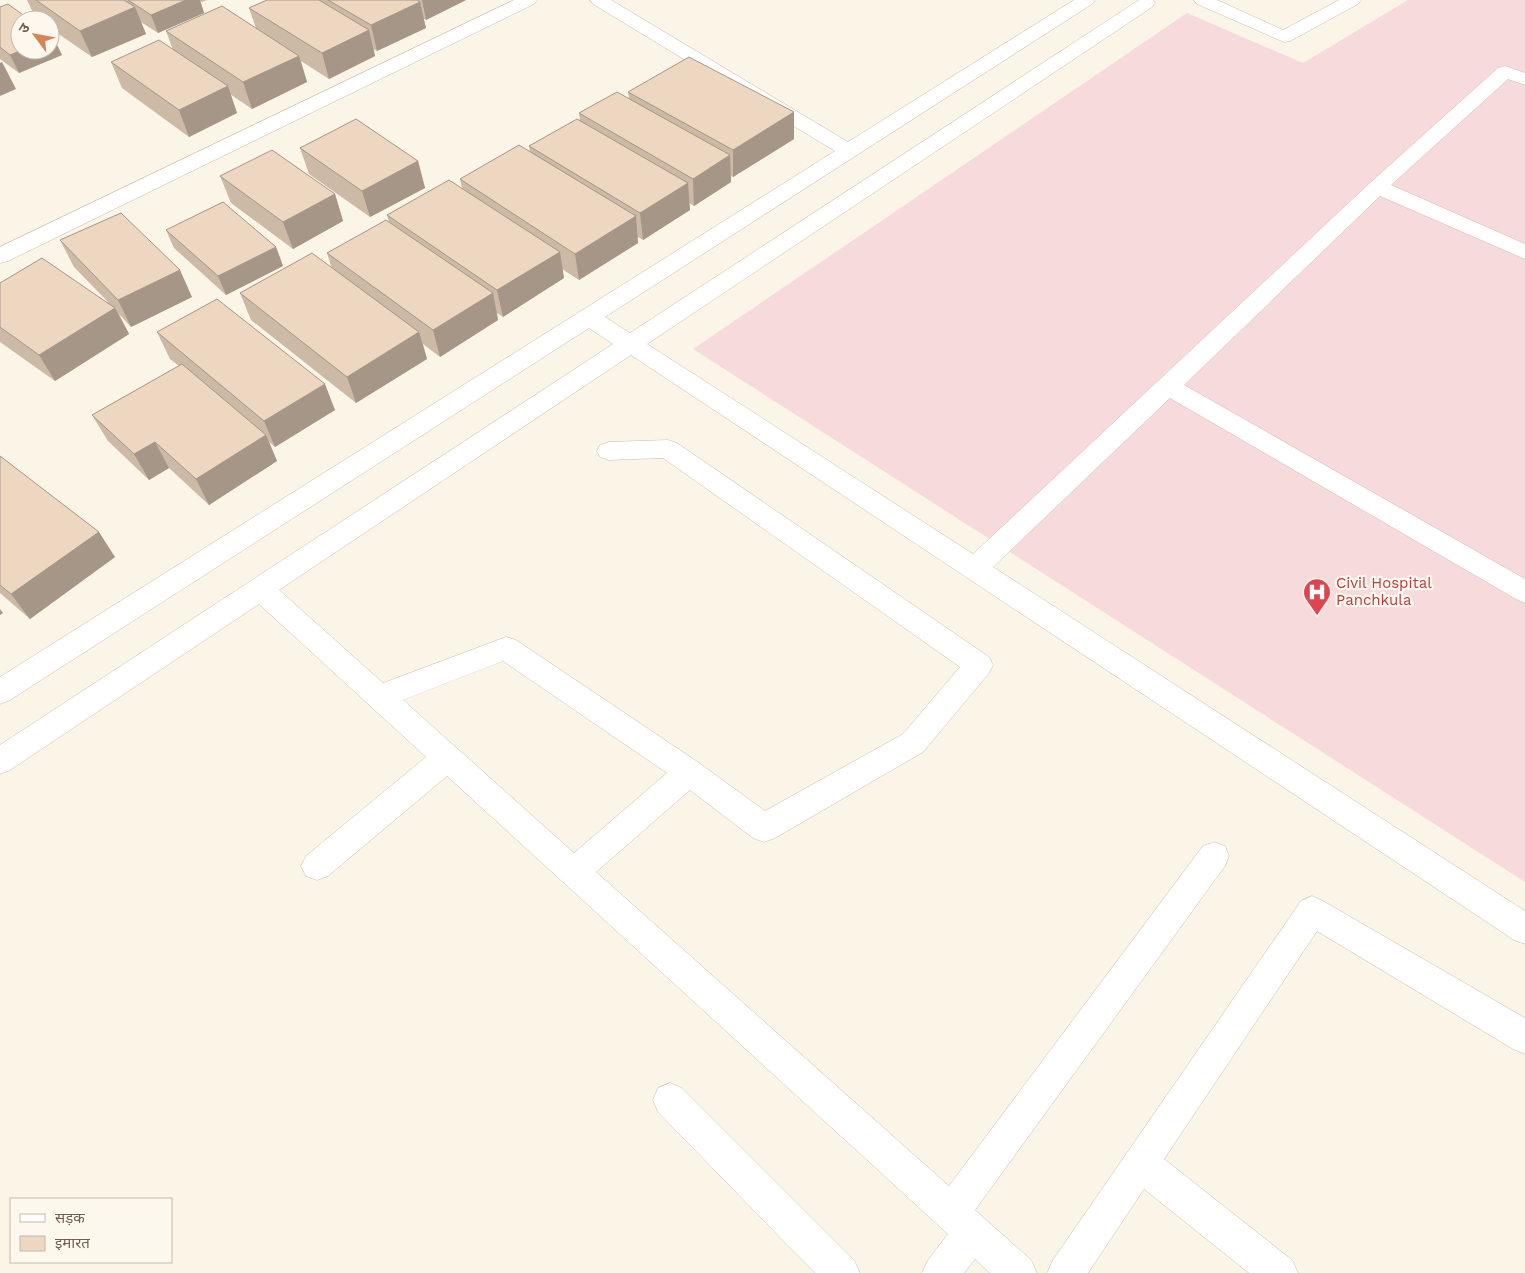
<svg xmlns="http://www.w3.org/2000/svg" width="1525" height="1273" font-family="'Work Sans','Noto Sans Devanagari',sans-serif">
<rect width="100%" height="100%" fill="#faf5e7"/>
<path fill="#f7dbdc" d="M1408 0H1525V882L693 349 1187 13 1303 63Z"/>
<g fill="none" stroke-linecap="round" stroke-linejoin="round">
<g stroke="#cbbdae" stroke-width="1">
<path id="minor" d="M514 0H537L534 4 8 261 0 263V247Z
M590 0H611L848 142 1074 0H1095L1092 4 605 317 630 333 1139 0H1153L1155 3 1152 7 647 344 973 554 1370 183 1498 68 1505 66 1525 73V85L1508 79 1391 185 1525 244V259L1380 196 1184 385 1525 579V603L1516 599 1170 398 993 567 1525 911V944L1514 940 631 355 279 590 383 683 506 637 516 640 699 763 765 811 903 734 960 667 663 458 609 460 600 457 597 451 600 445 609 442 668 440 677 443 989 657 993 665 989 673 923 752 775 838 764 842 753 838 690 790 596 872 949 1186 1203 846 1214 842 1225 846 1229 856 1225 866 975 1210 1031 1260 1037 1273H990L975 1259 964 1273H922L928 1260 948 1234 447 776 328 876 317 880 306 876 301 866 306 856 426 757 259 604 10 770 0 774V745L613 344 589 328 10 700 0 704V677L835 151 593 4ZM503 661 667 773 574 853 403 700Z
M1194 0H1217L1283 30 1339 0H1361L1358 4 1290 41 1284 42 1197 4Z
M1312 896 1323 901 1525 1018V1054L1513 1049 1317 931 1164 1159 1292 1260 1298 1273H1249L1144 1189 1088 1273H1047L1053 1260 1301 901Z
M670 1083 682 1088 854 1260 860 1273H815L658 1112 653 1100 658 1088Z"/>
</g>
<use href="#minor" fill="#fff" fill-rule="evenodd"/>
</g>
<path fill="#ccb9a6" d="M27 0H207L202 2 200 1 204 13 158 33 141 22 146 34 92 57 50 28V20H39L35 17Z
M267 0H466L426 20 423 18 426 28 377 51 374 49 375 56 329 79 301 61 307 82 252 109 230 94 237 113 189 137 122 88 111 62 173 50 166 31 256 28 249 8Z
M0 7 53 37 62 55 19 73 0 59Z
M628 92 794 112V139L733 177 731 176V182L694 206 689 203 690 210 643 240 638 237V243L579 280 562 269 564 278 503 317 497 313 498 320 440 357 423 344 427 359 356 403 251 320 240 293 332 269 327 253 389 222 387 215 462 188 460 179 530 152 529 146 580 121 579 113 629 98Z
M300 148 418 161 425 188 370 217 309 174Z
M220 176 335 194 343 221 293 249 231 203Z
M166 230 276 247 283 266 226 295 174 248Z
M60 240 192 297 131 327 119 314 129 334 55 381 0 342V283L108 302 74 267Z
M157 332 335 410 275 447 269 442 277 461 209 505 169 468 149 480 108 441 92 415 179 366 170 359Z
M0 456 115 557 30 619 0 593Z"/>
<path fill="#a69687" d="M186 0H200L204 13 158 33 151 15Z
M422 0H466L426 20Z
M420 2 426 28 377 51 371 25Z
M135 7 146 34 92 57 80 31Z
M369 30 375 56 329 79 322 53Z
M53 37 62 55 19 73 10 55 22 50H50V38Z
M299 56 307 82 252 109 243 82Z
M2 62 16 89 0 96V63Z
M228 86 237 113 189 137 179 110Z
M794 112V139L733 177V150Z
M730 155 731 182 694 206 693 179Z
M418 161 425 188 370 217 362 191Z
M688 183 690 210 643 240 640 213Z
M335 194 343 221 293 249 283 222Z
M636 216 638 243 579 280 575 254Z
M276 247 283 266 226 295 218 276Z
M560 252 564 278 503 317 497 290Z
M180 270 192 297 131 327 118 300Z
M493 293 498 320 440 357 433 330Z
M115 308 129 334 55 381 39 355Z
M419 332 427 359 356 403 347 377Z
M325 384 335 410 275 447 264 421Z
M266 435 277 461 209 505 196 479Z
M155 442 169 468 149 480 134 454Z
M99 532 115 557 30 619 11 594Z
M0 609 3 613 0 615Z"/>
<path fill="#edd7c1" stroke="#a69687" d="M36 0H124L135 7 80 31Z
M128 0H186L151 15Z
M267 0H319L369 30 322 53 249 8Z
M328 0H417L420 2 371 25Z
M8 4 30 20H20V50H22L10 55 0 47V7Z
M222 6 299 56 243 82 166 31Z
M159 40 228 86 179 110 111 62Z
M689 57 794 112 733 150 628 92Z
M617 92 730 155 693 179 579 113Z
M356 119 418 161 362 191 300 148Z
M577 119 688 183 640 213 529 146Z
M519 145 636 216 575 254 460 179Z
M272 150 335 194 283 222 220 176Z
M449 180 560 252 497 290 387 215Z
M223 202 276 247 218 276 166 230Z
M121 213 180 270 118 300 60 240Z
M386 220 493 293 433 330 327 253Z
M312 253 419 332 347 377 240 293Z
M42 258 115 308 39 355 0 327V283Z
M217 299 325 384 264 421 157 332Z
M182 364 266 435 196 479 155 442 134 454 92 415Z
M0 456 99 532 11 594 0 585Z"/>
<defs>
<g id="hospital-pin" transform="scale(1.4375)"><path d="M0 17L-7.5 6A9.5 9.5 0 1 1 7.5 6Z" fill="#e0444e" stroke="#fdf8ed"/><path d="M-5-5h3v3.5h4V-5h3V5h-3V1.5h-4V5h-3Z" fill="#fff"/></g>
</defs>
<g fill-rule="evenodd">
<use href="#hospital-pin" x="1317" y="592"/>
</g>
<g text-anchor="middle" stroke-width="4.5" stroke-linejoin="round" paint-order="stroke">
<g font-size="15" fill="#be3a42" stroke="#fdf8ed" text-anchor="start">
<text x="1336" y="588">Civil Hospital<tspan x="1336" dy="17">Panchkula</tspan></text>
</g>
</g>
<rect x="10" y="1198" width="162" height="65" fill="#fdf8ed" stroke="#c5baad"/>
<rect x="20" y="1214" width="25" height="8" fill="#ffffff" stroke="#c5baad"/>
<text x="55" y="1223" font-size="15" fill="#715e4e">सड़क</text>
<rect x="20" y="1236" width="25" height="15" fill="#edd7c1" stroke="#c5baad"/>
<text x="55" y="1248" font-size="15" fill="#715e4e">इमारत</text>
<g transform="translate(35 35) rotate(302)"><circle r="24" fill="#fdf8ed" stroke="#c5baad"/>
<path d="M0-4L9 19L0 12L-9 19Z" fill="#d88258"/>
<text y="-8" font-size="14" font-weight="bold" text-anchor="middle" fill="#715e4e">उ</text>
</g>
</svg>
